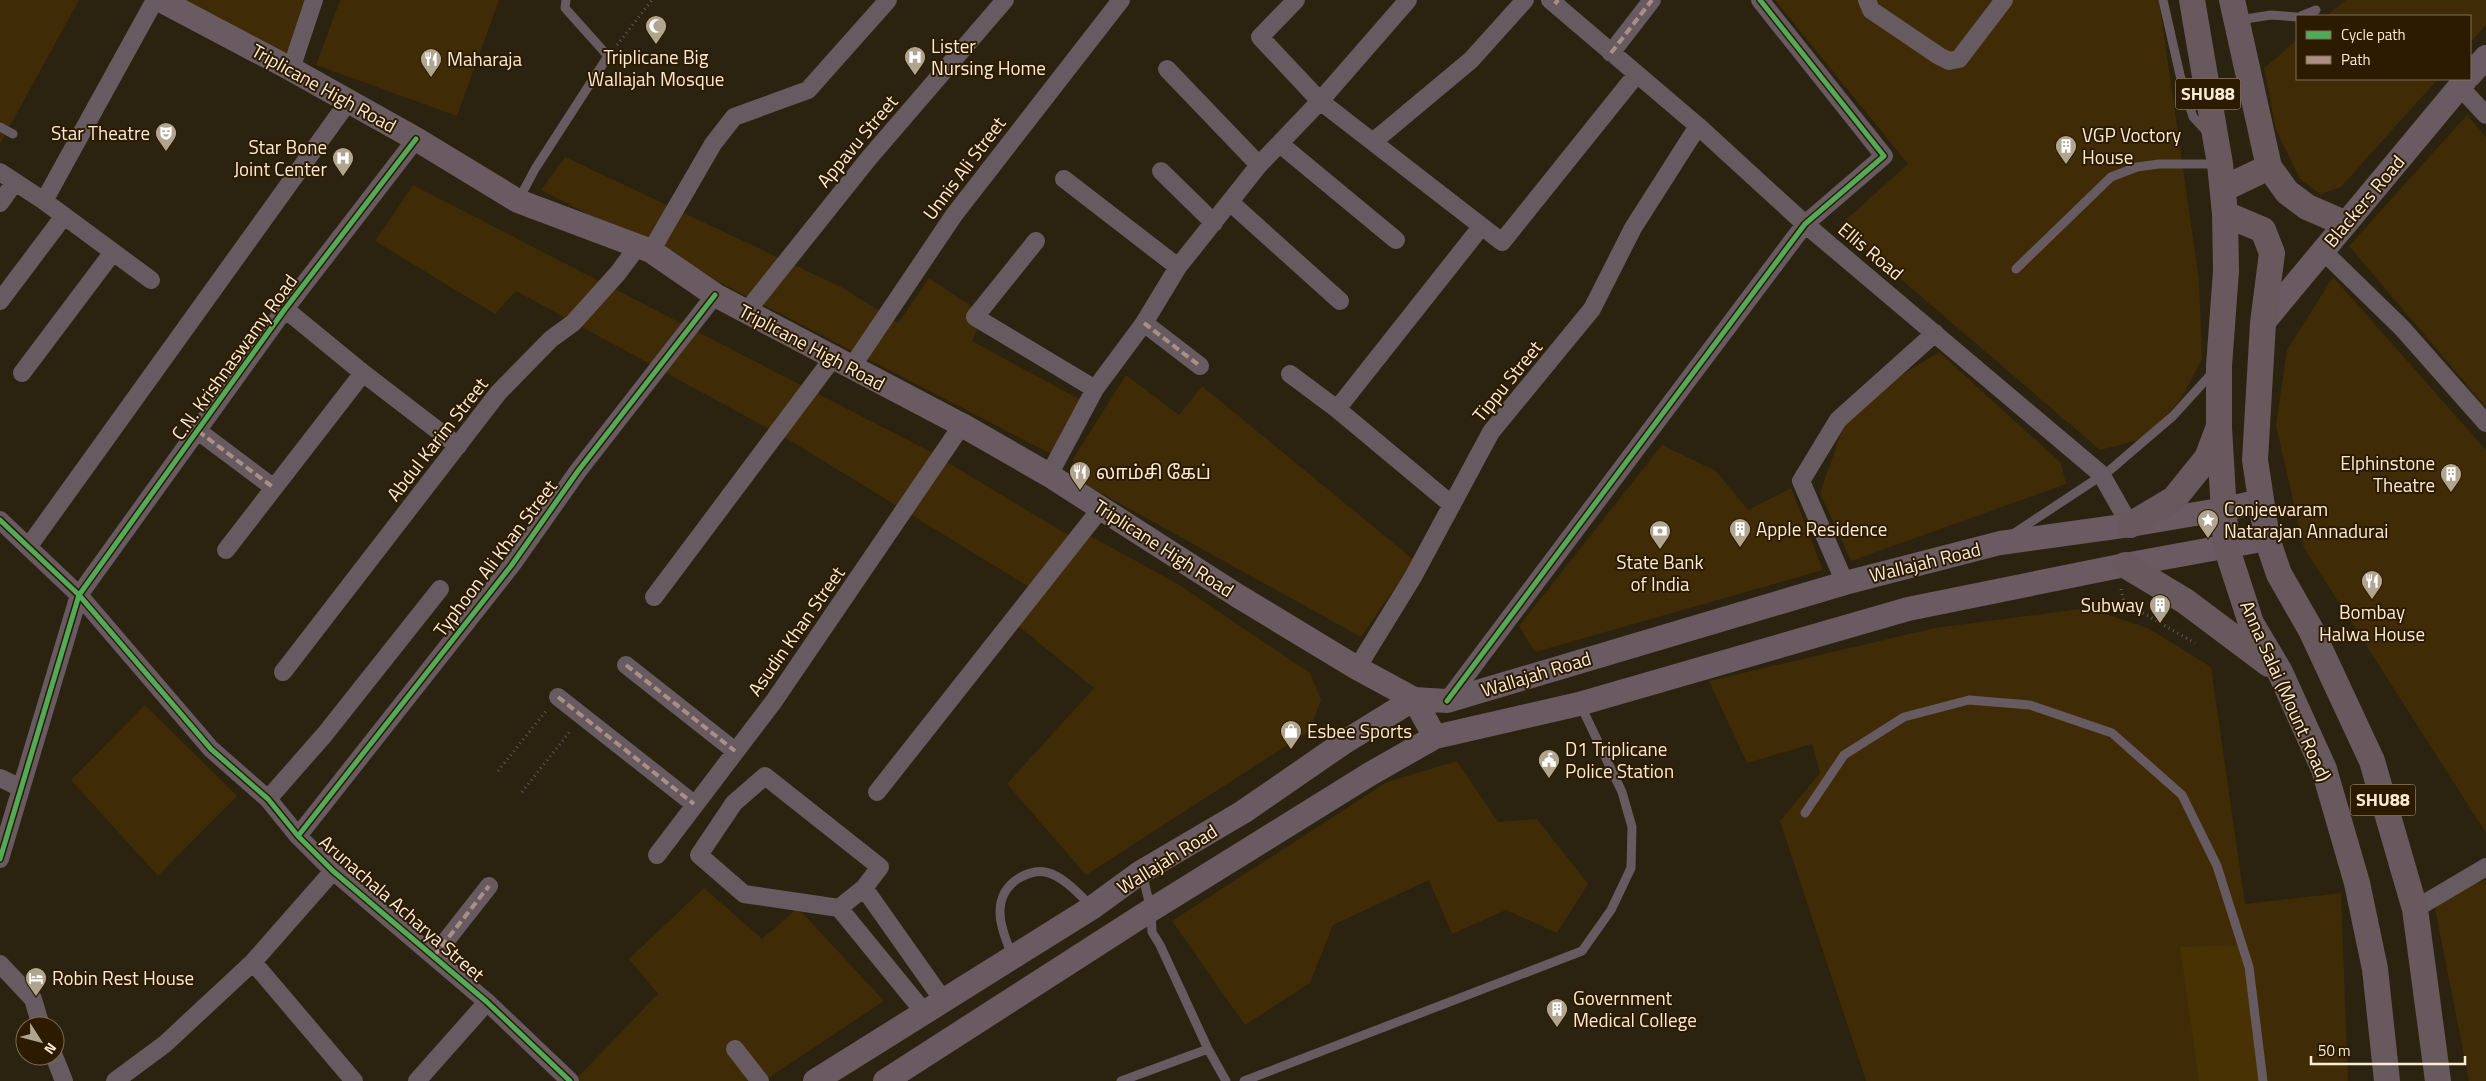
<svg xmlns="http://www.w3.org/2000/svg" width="2486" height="1081" font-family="'Titillium Web','Noto Sans Tamil',sans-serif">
<rect width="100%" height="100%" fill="#2b220f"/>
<path fill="#3f2c06" d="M0 0H79L0 144Z
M174 0H310L290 61Z
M340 0H499L457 116 316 65Z
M1775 0H2159L2199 280 2202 359 2181 399 2146 438 2100 450 1839 226 1908 164Z
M2346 0H2486V25L2470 43V16H2326Z
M2297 40V79H2438L2341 187 2320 194 2300 179 2276 130 2264 68Z
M2467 115 2486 137V407L2349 246Z
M565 157 843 288 898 323 929 278 984 315 972 341 1086 403 1055 456 541 190Z
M413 185 927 450 1073 538 1034 590 791 441 516 291 495 314 375 241Z
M2333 277 2486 450V833L2304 548 2276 425 2287 350Z
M1939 352 2061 463 2066 484 1851 561 1820 493 1844 425 1894 380Z
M1126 375 1179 415 1202 386 1414 560 1361 637 1074 478 1073 459Z
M1662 445 1716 471 1748 510 1791 488 1823 570 1535 652 1519 626Z
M1083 532 1178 584 1310 673 1321 700 1309 731 1086 875 1007 784 1094 688 1011 620Z
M2087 608 2148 628 2211 667 2245 904 2341 893 2348 1081H1866L1780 821 1820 773 1812 744 1747 763 1709 681 1935 628Z
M145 705 237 796 158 876 71 780Z
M1457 761 1498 822 1537 819 1588 884 1557 933 1506 910 1452 934 1429 880 1333 925 1310 983 1245 1025 1172 921 1387 782Z
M2486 880V1081H2469L2433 898Z
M704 888 762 939 798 908 884 1001 764 1081H574L658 994 629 959Z"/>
<path fill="#483204" d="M2241 945 2260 1081H2199L2180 947Z"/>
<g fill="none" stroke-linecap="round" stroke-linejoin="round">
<path stroke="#625955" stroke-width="3" stroke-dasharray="1 4" stroke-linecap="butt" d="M617 45 652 0
M2121 589 2124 602 2195 643
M498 771 546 711
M522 792 571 730"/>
<path stroke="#675a61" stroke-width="9" d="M2163 0 2180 75 2193 117 2208 133
M2301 16 2316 10
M2239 20 2271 15 2297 17
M0 127 13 134
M518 201 535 169 608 56 565 8 566 0
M2016 269 2111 177 2137 167 2159 164H2217
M2013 534 2110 470 2173 416 2213 372
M1805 813 1844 755 1904 717 1969 700 2030 705 2112 733 2182 795 2217 866 2249 967 2263 1081
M1142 873 1151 910 1152 932 1160 945 1208 1049 1226 1081
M1013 957C1002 932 989 900 1016 880 1023 875 1035 870 1045 872 1062 875 1079 894 1091 906
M1121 1081 1208 1049
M1244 1081 1582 951 1611 910 1631 868 1632 827 1622 792 1580 704"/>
<path stroke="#675a61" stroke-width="18" d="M1296 0 1260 37 1320 101 1502 242 1636 75
M1550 0 1698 126 1805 224 2101 474 2130 525
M1867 0 1871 10 1939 56 1949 61 1959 59 2004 0
M1611 53 1652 0
M291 69 314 0
M1167 69 1259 165
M2459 86 2486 115
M1374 141 1471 60 1525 0
M1280 144 1396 240
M1161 171 1214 223
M0 172 44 201 151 280
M1064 179 1178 267
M44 201 155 0
M0 203 15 182
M1231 203 1340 301
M1036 241 975 317 1095 389
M651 251 713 144 734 117 808 90 888 0
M2323 251 2402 328 2486 423
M0 301 64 216
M285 309 363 373 458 446
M746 312 869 158 1005 0
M1144 323 1200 366
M851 368 954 215 1121 0
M22 373 113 252
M1290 374 1337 409 1452 505
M1337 409 1481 227
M198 431 274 488
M1049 475 1095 389 1144 323 1178 267 1259 165 1320 101 1408 0
M0 520 79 595 211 749 268 799 298 836 333 871 487 1002 570 1081
M29 546 348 102
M226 550 363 373
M1845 583 1801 481 1838 420 1935 333
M654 597 833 358
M626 665 735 751
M1357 668 1413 577 1491 432 1592 309 1633 228 1698 126
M283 672 499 392 551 339 573 323 618 273 638 246
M558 697 694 804
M1447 701 1805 224 1884 156 1760 0
M0 778 21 788
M877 792 1102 507
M268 799 325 734 440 589
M298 836 511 566 578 471 715 295
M657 855 774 701 962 425
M0 859 79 595 285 309 416 139
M864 888 943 1000
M839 908 864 888 880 867 765 776 734 803 699 855 744 894 839 908 924 1012
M2415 909 2486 867
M434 956 489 886
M253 962 354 1081
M0 964 33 999 41 1026
M735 1049 760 1081
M54 1056 64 1081
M115 1081 165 1044 253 962 333 871
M417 1081 487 1002"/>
<path stroke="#6a5b62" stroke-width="24" d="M160 0 291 69 416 139 518 201 651 251 715 295 962 425 1049 475 1238 596 1357 668 1414 699 1435 737
M2470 75 2486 57
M2263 323 2466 79
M815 1081 1093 907 1141 872 1243 812 1343 743 1414 699 1447 701 1845 583 2000 543 2130 525 2225 509 2261 501
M885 1081 1151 910 1370 774 1435 737 1579 704 1908 609 2125 565 2267 539"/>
<path stroke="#67595d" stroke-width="26" d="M2192 0 2220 164 2225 214 2226 271 2219 366V428L2226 546 2251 623 2280 672 2324 769 2357 883 2375 969 2387 1081
M2232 0 2269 167 2287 192 2307 207 2344 223
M2223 189 2269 167
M2225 214 2263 230 2272 253 2263 323 2255 460 2267 539 2279 574 2311 630 2372 761 2415 909 2438 1081
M2130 525 2174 499 2207 458 2218 429
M2125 565 2185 601 2269 664"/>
<path stroke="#ac8f84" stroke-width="4" stroke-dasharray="8 4" stroke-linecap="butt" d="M1555 4 1558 0
M1611 53 1652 0
M1144 323 1200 366
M198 431 274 488
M626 665 735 751
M558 697 694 804
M434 956 489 886"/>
<g stroke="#2c1b00" stroke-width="8">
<path id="cycleway" d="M0 520 79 595 211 749 268 799 298 836 333 871 487 1002 570 1081
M1447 701 1805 224 1884 156 1760 0
M298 836 511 566 578 471 715 295
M0 859 79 595 285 309 416 139"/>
</g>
<use href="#cycleway" stroke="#51ab58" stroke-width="5"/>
</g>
<defs>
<g id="mosque-pin" transform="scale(1.125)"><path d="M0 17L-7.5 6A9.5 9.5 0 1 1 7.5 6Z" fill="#b2a590" stroke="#2c1b00"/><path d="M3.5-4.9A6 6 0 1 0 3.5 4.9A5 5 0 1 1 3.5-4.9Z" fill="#fff"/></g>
<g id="hospital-pin" transform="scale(1.125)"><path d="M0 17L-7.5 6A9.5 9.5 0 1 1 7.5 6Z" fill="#b2a590" stroke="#2c1b00"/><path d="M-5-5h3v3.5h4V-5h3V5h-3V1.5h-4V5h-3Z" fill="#fff"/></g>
<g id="restaurant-pin" transform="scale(1.125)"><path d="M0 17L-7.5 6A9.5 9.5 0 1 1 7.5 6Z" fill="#b2a590" stroke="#2c1b00"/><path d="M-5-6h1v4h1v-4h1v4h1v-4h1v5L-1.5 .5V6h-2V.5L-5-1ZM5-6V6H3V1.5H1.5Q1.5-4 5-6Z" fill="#fff"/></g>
<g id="theatre-pin" transform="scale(1.125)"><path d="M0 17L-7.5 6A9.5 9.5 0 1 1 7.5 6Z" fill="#b2a590" stroke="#2c1b00"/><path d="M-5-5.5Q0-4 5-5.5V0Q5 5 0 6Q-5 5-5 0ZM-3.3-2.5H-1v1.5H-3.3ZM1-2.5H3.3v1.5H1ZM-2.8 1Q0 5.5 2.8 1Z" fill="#fff"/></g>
<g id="building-pin" transform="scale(1.125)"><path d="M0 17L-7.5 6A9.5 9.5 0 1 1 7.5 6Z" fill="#b2a590" stroke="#2c1b00"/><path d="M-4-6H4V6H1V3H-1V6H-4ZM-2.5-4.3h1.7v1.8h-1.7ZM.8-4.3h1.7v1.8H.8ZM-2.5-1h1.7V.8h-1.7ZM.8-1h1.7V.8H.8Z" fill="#fff"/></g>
<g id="sight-pin" transform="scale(1.125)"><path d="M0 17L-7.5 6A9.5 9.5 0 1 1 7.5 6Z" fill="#b2a590" stroke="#2c1b00"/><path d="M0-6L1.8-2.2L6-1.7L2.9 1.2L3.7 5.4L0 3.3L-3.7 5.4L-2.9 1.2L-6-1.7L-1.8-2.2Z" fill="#fff"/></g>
<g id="bank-pin" transform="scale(1.125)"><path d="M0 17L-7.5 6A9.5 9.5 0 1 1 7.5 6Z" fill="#b2a590" stroke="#2c1b00"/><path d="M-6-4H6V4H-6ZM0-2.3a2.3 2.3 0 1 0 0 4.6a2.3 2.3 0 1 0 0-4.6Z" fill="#fff"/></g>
<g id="shop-pin" transform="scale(1.125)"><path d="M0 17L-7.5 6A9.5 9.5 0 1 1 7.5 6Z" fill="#b2a590" stroke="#2c1b00"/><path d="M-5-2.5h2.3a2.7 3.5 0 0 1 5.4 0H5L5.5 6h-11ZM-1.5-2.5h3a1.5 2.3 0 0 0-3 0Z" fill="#fff"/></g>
<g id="civic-pin" transform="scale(1.125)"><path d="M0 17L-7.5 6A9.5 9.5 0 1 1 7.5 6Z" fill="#b2a590" stroke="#2c1b00"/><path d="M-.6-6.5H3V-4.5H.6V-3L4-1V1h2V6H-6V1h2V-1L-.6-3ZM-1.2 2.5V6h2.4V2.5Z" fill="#fff"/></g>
<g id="hotel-pin" transform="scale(1.125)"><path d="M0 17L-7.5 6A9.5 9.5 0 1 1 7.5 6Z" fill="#b2a590" stroke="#2c1b00"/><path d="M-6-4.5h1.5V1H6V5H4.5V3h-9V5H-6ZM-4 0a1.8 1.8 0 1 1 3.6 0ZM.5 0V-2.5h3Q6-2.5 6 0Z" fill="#fff"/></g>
</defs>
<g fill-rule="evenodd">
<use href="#mosque-pin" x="656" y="26"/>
<use href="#hospital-pin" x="915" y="57"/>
<use href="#restaurant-pin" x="431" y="59"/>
<use href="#theatre-pin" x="166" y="133"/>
<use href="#building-pin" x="2066" y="146"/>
<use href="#hospital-pin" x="343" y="158"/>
<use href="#restaurant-pin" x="1080" y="472"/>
<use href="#building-pin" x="2451" y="474"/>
<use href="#sight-pin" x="2208" y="520"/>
<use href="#building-pin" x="1740" y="529"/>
<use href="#bank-pin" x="1660" y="531"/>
<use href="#restaurant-pin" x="2372" y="581"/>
<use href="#building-pin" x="2160" y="605"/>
<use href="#shop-pin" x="1291" y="731"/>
<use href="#civic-pin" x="1549" y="760"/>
<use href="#hotel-pin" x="36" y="978"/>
<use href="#building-pin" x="1557" y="1009"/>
</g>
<g text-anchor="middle" stroke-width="4" stroke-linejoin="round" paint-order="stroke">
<g fill="#2c1b00" stroke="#bcad95" stroke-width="1">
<rect x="2175.5" y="78.5" width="65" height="31" rx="4"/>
<rect x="2350.5" y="784.5" width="65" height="31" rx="4"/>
</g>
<g font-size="18" font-weight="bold" fill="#faebd5">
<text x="2208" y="100">SHU88</text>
<text x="2383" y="806">SHU88</text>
</g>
<g font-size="19" fill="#faebd5" stroke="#2c1b00" text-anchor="start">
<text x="931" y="53">Lister<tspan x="931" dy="22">Nursing Home</tspan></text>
<text x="656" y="64" text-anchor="middle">Triplicane Big<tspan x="656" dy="22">Wallajah Mosque</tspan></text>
<text x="447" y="66">Maharaja</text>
<text x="150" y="140" text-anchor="end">Star Theatre</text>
<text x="2082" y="142">VGP Voctory<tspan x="2082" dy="22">House</tspan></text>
<text x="327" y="154" text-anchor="end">Star Bone<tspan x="327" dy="22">Joint Center</tspan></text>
<text x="2435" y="470" text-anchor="end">Elphinstone<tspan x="2435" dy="22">Theatre</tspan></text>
<text x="1096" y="479">லாம்சி கேப்</text>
<text x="2224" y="516">Conjeevaram<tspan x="2224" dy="22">Natarajan Annadurai</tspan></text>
<text x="1756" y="536">Apple Residence</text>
<text x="1660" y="569" text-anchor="middle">State Bank<tspan x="1660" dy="22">of India</tspan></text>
<text x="2144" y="612" text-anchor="end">Subway</text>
<text x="2372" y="619" text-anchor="middle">Bombay<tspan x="2372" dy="22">Halwa House</tspan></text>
<text x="1307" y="738">Esbee Sports</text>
<text x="1565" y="756">D1 Triplicane<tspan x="1565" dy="22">Police Station</tspan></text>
<text x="52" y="985">Robin Rest House</text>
<text x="1573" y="1005">Government<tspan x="1573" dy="22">Medical College</tspan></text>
</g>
<g font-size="19" fill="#faebd5" stroke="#2c1b00">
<text transform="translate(324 88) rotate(29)" y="7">Triplicane High Road</text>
<text transform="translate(857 141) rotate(-50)" y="7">Appavu Street</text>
<text transform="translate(964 168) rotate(-53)" y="7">Unnis Ali Street</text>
<text transform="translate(2364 201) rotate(-50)" y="7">Blackers Road</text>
<text transform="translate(1871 251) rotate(40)" y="7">Ellis Road</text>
<text transform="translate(812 347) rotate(28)" y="7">Triplicane High Road</text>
<text transform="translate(234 357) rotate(-54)" y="7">C.N. Krishnaswamy Road</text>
<text transform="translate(1507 381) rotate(-51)" y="7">Tippu Street</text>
<text transform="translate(437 439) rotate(-52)" y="7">Abdul Karim Street</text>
<text transform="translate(1164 548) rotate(33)" y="7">Triplicane High Road</text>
<text transform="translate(495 558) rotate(-53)" y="7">Typhoon Ali Khan Street</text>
<text transform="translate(1925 562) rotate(-14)" y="7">Wallajah Road</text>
<text transform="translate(796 631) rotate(-55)" y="7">Asudin Khan Street</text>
<text transform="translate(1536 674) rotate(-17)" y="7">Wallajah Road</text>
<text transform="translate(2286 691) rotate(66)" y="7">Anna Salai (Mount Road)</text>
<text transform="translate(1167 859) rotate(-32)" y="7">Wallajah Road</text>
<text transform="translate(402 908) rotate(41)" y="7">Arunachala Acharya Street</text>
</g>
</g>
<rect x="2296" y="15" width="175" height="65" fill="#2c1b00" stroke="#7e6e55"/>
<rect x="2306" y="31" width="25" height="8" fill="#51ab58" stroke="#7e6e55"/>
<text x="2341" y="40" font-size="15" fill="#faebd5">Cycle path</text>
<rect x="2306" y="56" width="25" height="8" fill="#ac8f84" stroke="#7e6e55"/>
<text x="2341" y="65" font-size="15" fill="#faebd5">Path</text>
<g transform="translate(40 1041) rotate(126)"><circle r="24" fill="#2c1b00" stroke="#7e6e55"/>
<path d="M0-4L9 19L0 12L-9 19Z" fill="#b2a590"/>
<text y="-8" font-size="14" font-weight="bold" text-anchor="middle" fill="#faebd5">N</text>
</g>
<path d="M2311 1056v8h154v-8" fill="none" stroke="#faebd5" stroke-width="2.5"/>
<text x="2318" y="1056" font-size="15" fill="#faebd5" stroke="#2c1b00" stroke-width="4" paint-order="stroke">50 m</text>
</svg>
